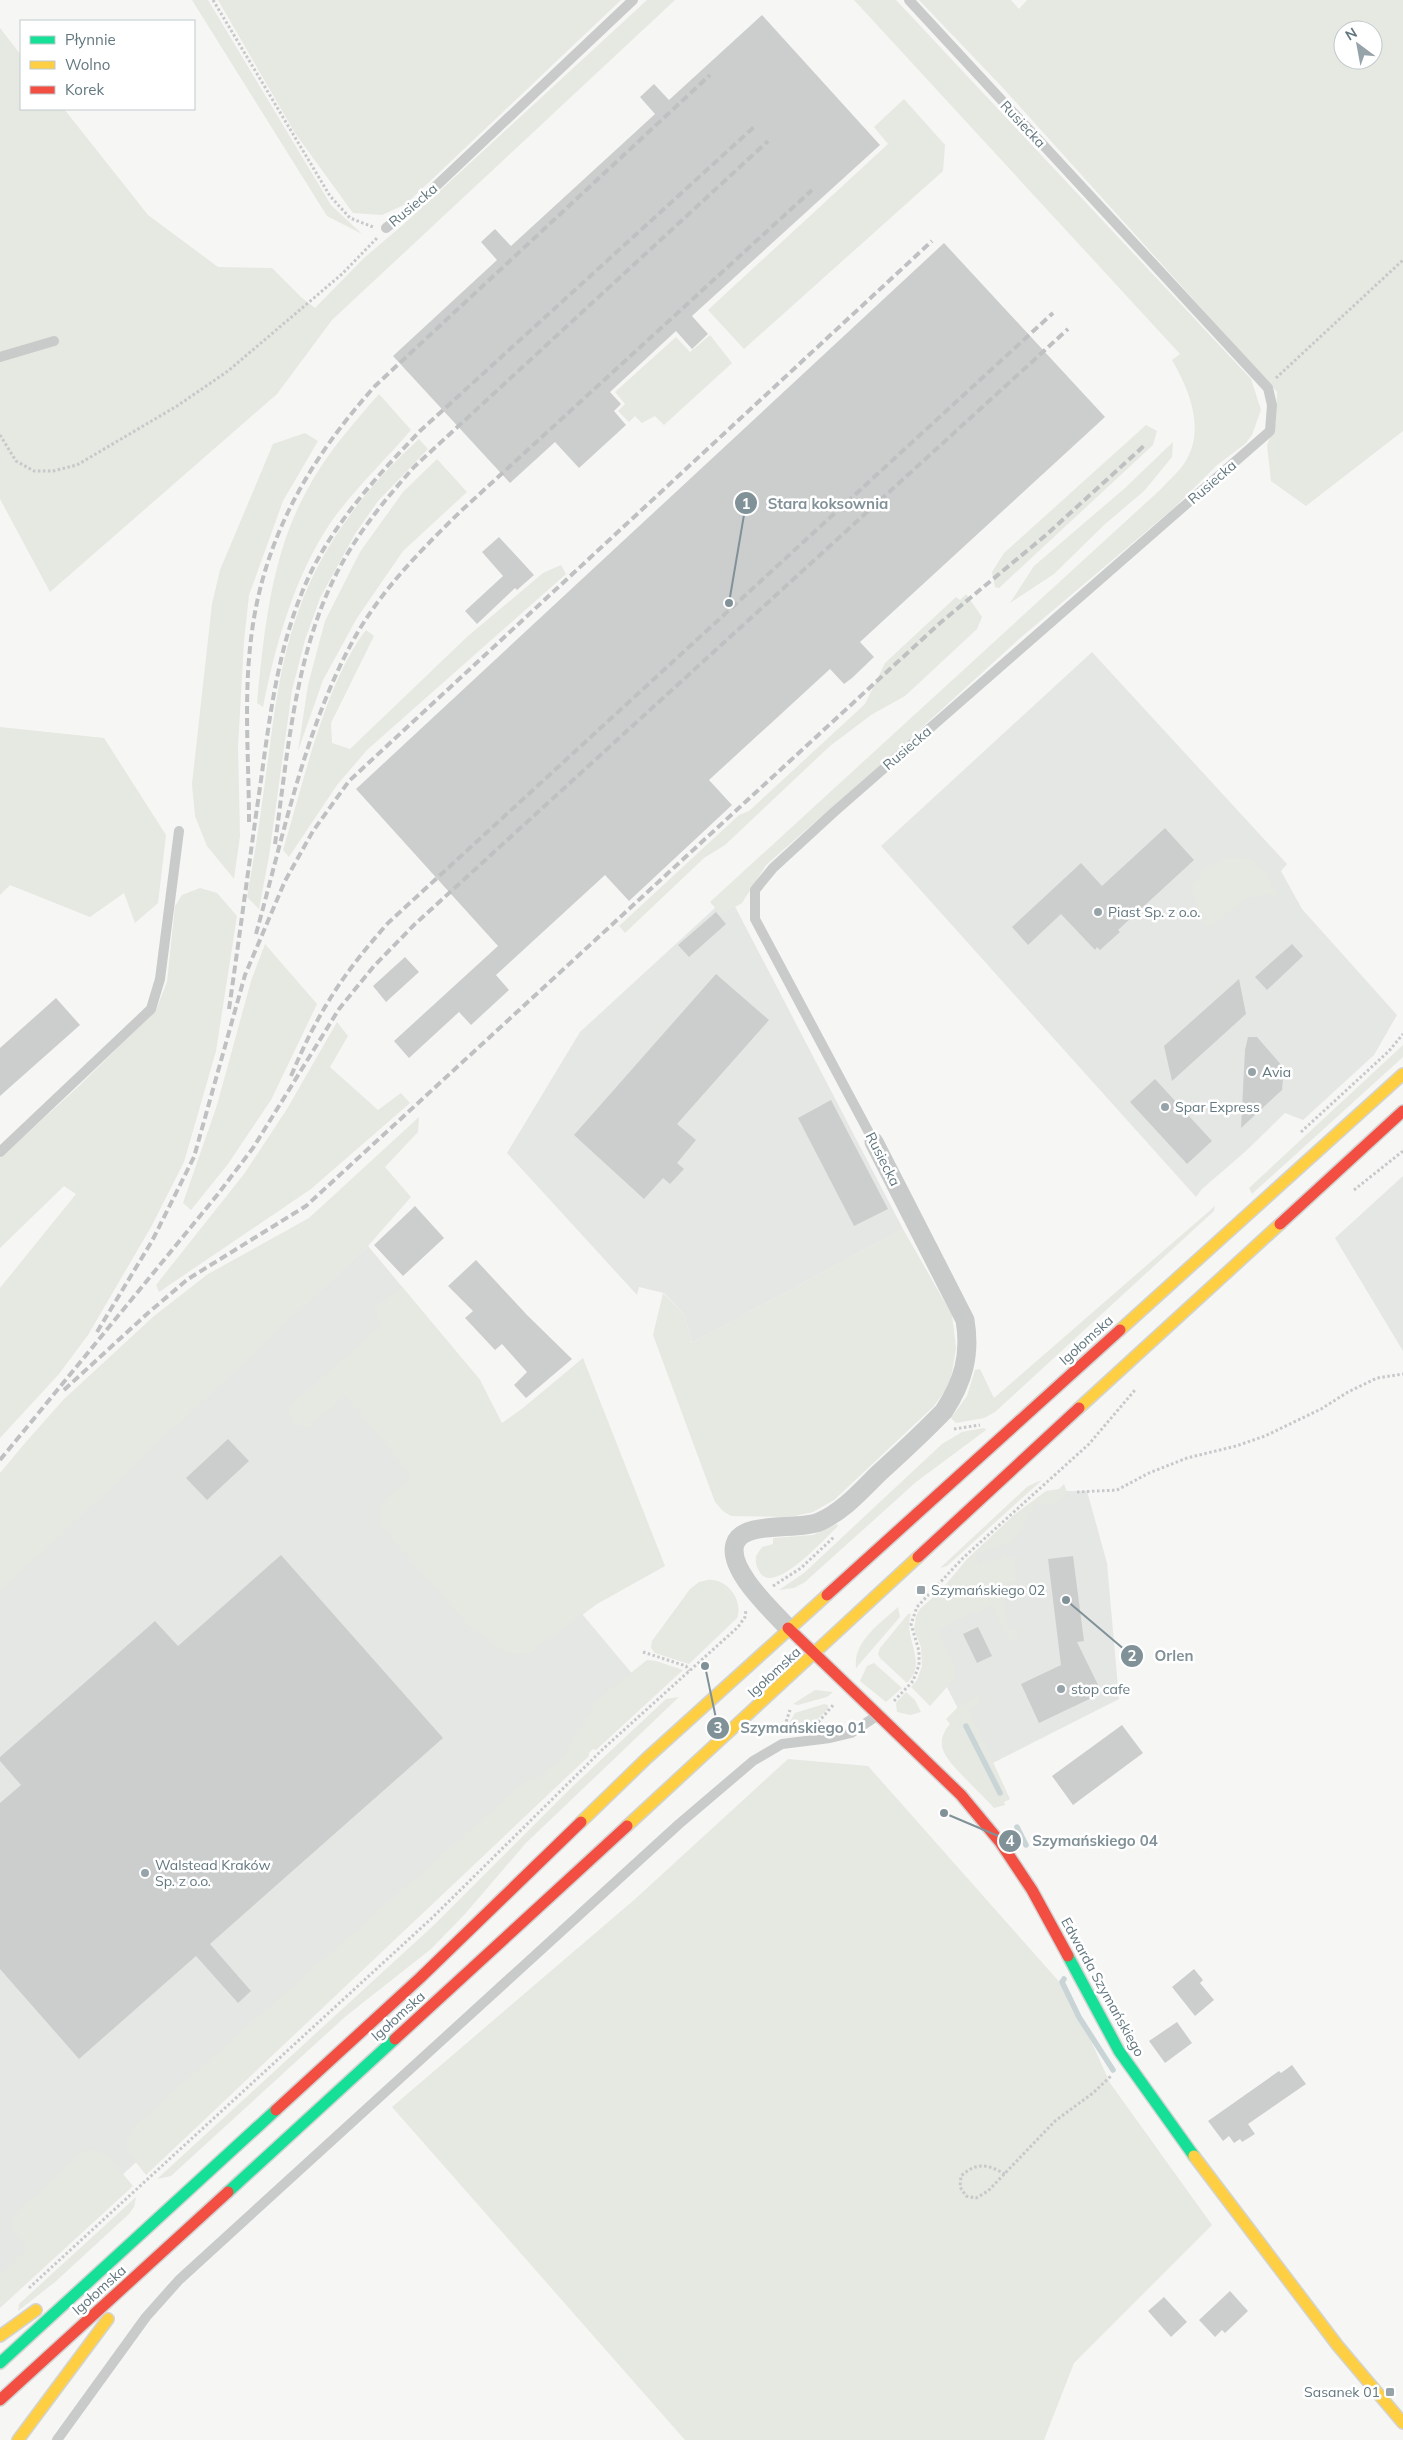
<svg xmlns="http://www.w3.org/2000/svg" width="1403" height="2440" font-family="Mulish,sans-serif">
<rect width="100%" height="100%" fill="#f6f6f5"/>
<path fill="#e5e7e5" d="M1092 652 1287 864 1281 871 1302 909 1397 1015 1374 1055 1303 1120 1285 1113 1246 1151 1202 1189 1196 1197 881 846Z
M729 895 903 1229 692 1343 684 1314 664 1293 639 1287 637 1295 507 1153 580 1032Z
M1403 1176V1351L1335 1238Z
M368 1246 480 1380 583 1615 650 1695 0 2286V1590Z
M1049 1491H1087L1107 1563 1119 1699 987 1766 917 1628 974 1554Z"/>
<path fill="#e6e8e2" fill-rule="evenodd" d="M192 0H208L331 205 362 234 327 216Z
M218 0H621L406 204 382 215 353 213 295 133Z
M647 0H675L332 320 277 394 50 592 0 499V28L21 55V109H64L148 215 218 267 272 268 301 297 315 308 364 258 404 224Z
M854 0H896L1251 379 1261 410 1252 435 1245 444 1217 465 1174 508 1019 639 896 751 766 865 742 903 721 915 710 902 1161 489C1167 482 1174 476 1180 469 1208 435 1191 393 1172 360L1180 354Z
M919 0H1011L1019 9 1027 0H1403V431L1306 506 1271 481 1267 445 1276 422 1277 392 1004 89ZM1343 30H1373V60H1343Z
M904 99 945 145 943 171 744 349 708 310 888 144 874 127Z
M710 335 732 363 664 425 655 416 642 423 635 416 629 422 618 411 625 404 615 392 676 337 690 352Z
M379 394 411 430C386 459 352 492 331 522 294 577 276 643 263 707L257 703C264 632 271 556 306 492 325 455 352 425 379 394Z
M1146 425 1157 431 1153 445 999 588 995 587 992 572 1004 553Z
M305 433 318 441 283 501 249 595 244 641 238 747 240 836 234 879 207 846 195 816 192 784 212 604 220 570 273 444Z
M419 439 428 449 378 501 355 534 320 598 305 640 292 690 269 856 259 909 247 897C254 859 260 820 265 782 273 725 278 669 297 615 320 547 366 487 419 439Z
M1173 442 1172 457 1144 491 1104 525 1054 574 1010 603 1034 566 1125 488Z
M437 459 467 492 403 551 357 618 323 680 298 751 308 685 325 621 360 552 403 492Z
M561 565 566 574 367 750 337 785 289 857 283 850C303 785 325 683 366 630L374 636 331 723 332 743 350 749 468 636 543 573Z
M966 594 982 617 977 629 905 696 871 715 830 746 725 845 704 858 625 933 619 926 739 815 749 811 865 704 885 663 956 597 960 600Z
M0 727 104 738 166 835 158 903 135 923 124 893 90 917 10 885 0 895Z
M1228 857 1250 859 1263 870 1279 896C1250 889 1231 910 1211 928L1201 920 1191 888 1205 868Z
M200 888 217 893 237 916 216 1051 184 1162 151 1227 88 1335 59 1374 0 1438V1288L76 1194 64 1186 0 1248V1158L78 1087 156 1010 167 982 175 906 182 895Z
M265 944 317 1004 271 1100 228 1164 191 1210 183 1203 217 1105 251 981Z
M337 1022 348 1036 330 1067 378 1110 401 1093 410 1103 311 1189 159 1292 156 1285 244 1174 287 1109Z
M1403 1045V1057L1252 1194 1249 1188Z
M419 1117 418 1132 385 1167 411 1197 368 1246 0 1592V1473L25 1443 64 1399 154 1316 208 1274 309 1218Z
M1215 1206 1214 1211 995 1412 984 1418 956 1423 951 1418 967 1396 975 1370 980 1369 994 1398Z
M903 1229 952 1315 956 1348 951 1378 945 1391 933 1407 834 1500 813 1512 790 1517 731 1516 723 1511 715 1502 653 1335 663 1293 684 1314 692 1343Z
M402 1287 480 1380 502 1423 523 1408 583 1358 665 1566 597 1604 531 1653 516 1655 503 1652 479 1630 475 1633 379 1524 381 1504 411 1475 345 1396 309 1427 293 1424 288 1414 292 1404 381 1325 373 1308Z
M984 1428 986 1430 916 1482 805 1582 794 1588 779 1590 804 1573 942 1444 962 1432Z
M1042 1480 947 1566 940 1568 1028 1486Z
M1064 1484 1067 1492 1055 1505 1037 1503 1012 1543 976 1553 978 1563 992 1559 995 1562 1006 1555 1007 1559 1015 1557 1016 1582 1009 1583 1005 1597 1007 1630 1019 1629 1015 1643 1005 1633 991 1605 939 1630 954 1664 955 1678 930 1706 911 1687 917 1680 922 1666 921 1647 914 1629 916 1616 920 1609 943 1588 967 1559 1015 1514 1046 1491 1059 1489Z
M837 1524 838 1526C826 1537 777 1593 761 1574 757 1569 755 1563 756 1556L762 1547 773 1544V1538L813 1535Z
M708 1580C726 1578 744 1600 737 1618L689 1664 655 1653 651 1648 652 1641 690 1589 699 1582Z
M898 1607 900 1617 856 1668C853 1641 880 1624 898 1607Z
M908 1614H911C902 1638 929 1661 907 1683L880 1658 878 1654 880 1648Z
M647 1660 656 1661 683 1670 596 1750 593 1749 589 1753V1756L146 2175 126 2150 127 2138 133 2127 531 1776 535 1780 563 1756 596 1701Z
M874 1663 902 1688 886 1702 860 1681 867 1666Z
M815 1690 833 1692 827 1697 798 1705 793 1704Z
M906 1692 915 1700 921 1712 910 1715 897 1712 896 1703Z
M975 1696H978L980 1702 969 1710 1010 1799 1004 1802 1005 1805 994 1808C983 1795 949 1765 944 1752 939 1742 943 1732 950 1724L946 1719 958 1707Z
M679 1697 526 1843 465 1914 431 1949 346 2016 171 2176 157 2179 434 1925 571 1788 666 1699Z
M824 1704 828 1705V1709L812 1724 788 1725 795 1713Z
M788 1759 868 1766 1070 1994 1110 2083 1212 2225 1074 2363 1044 2440H685L392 2107 634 1900Z
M93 2149 107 2155 133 2186 0 2308V2274L28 2248 10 2227 12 2216 81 2153Z
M136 2197 134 2207 129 2214 55 2282 18 2311 19 2304Z"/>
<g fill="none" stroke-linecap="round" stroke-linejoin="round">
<path stroke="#c8d4d5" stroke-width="5.5" d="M966 1726 1000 1793
M1017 1827 1026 1845
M1064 1979 1062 1982 1079 2017 1113 2070"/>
</g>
<path fill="#cccece" d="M762 15 880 145 692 316 708 334 692 349 676 331 610 392 621 404 614 411 626 425 579 468 555 442 510 483 393 356 497 260 481 242 495 229 511 246 655 114 640 97 654 84 669 100Z
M944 243 1105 417 860 642 874 657 852 678 844 684 830 669 709 780 732 805 629 901 605 875 496 975 509 990 471 1025 459 1012 409 1058 394 1041 498 946 356 789Z
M499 537 534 575 517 590 515 588 477 624 465 611 503 576 482 552Z
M1165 828 1194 860 1118 930 1120 932 1100 950 1097 947 1095 950 1061 914 1028 945 1012 927 1081 863 1102 886Z
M716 912 726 924 689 957 678 945Z
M1292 944 1303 956 1267 990 1255 977Z
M405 957 419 972 386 1002 373 986Z
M716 974 769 1020 677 1124 696 1140 677 1163 684 1169 670 1184 663 1178 644 1199 574 1135Z
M1239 979 1246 1014 1172 1081 1164 1046Z
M56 998 80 1025 0 1096V1048Z
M1248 1037H1257L1284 1068 1282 1090 1241 1128 1245 1050Z
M1155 1079 1212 1141 1187 1164 1130 1102Z
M831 1100 888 1209 854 1226 798 1118Z
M415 1206 444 1238 403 1276 374 1245Z
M476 1260 527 1315 572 1359 526 1398 514 1385 527 1372 502 1344 495 1350 465 1318 473 1311 448 1286Z
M228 1439 249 1461 207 1500 186 1478Z
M281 1555 443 1738 210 1944 251 1991 238 2003 196 1956 79 2059 0 1969V1803L21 1785 0 1761V1757L155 1621 178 1646Z
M1073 1556 1084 1641 1077 1642 1102 1693 1039 1723 1021 1684 1061 1665 1048 1559Z
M978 1627 992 1656 977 1663 963 1634Z
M1122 1725 1143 1753 1073 1805 1052 1776Z
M1194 1969 1203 1980 1200 1983 1214 2000 1195 2016 1172 1987Z
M1177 2022 1192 2043 1165 2063 1149 2041Z
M1292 2065 1306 2084 1248 2124 1255 2134 1242 2142 1240 2139 1234 2143 1229 2136 1223 2141 1208 2121 1279 2071 1281 2073Z
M1230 2291 1248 2311 1225 2333 1222 2330 1215 2337 1199 2320Z
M1164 2297 1187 2322 1171 2337 1148 2311Z"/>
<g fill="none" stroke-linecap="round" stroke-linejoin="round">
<g stroke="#d2d3d3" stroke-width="14">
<path id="fast" d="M1068 1956 1119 2051 1194 2156
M228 2192 395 2039
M0 2363 276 2110"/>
</g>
<g stroke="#d2d3d3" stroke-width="14">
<path id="slow" d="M1120 1330 1403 1074
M1079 1408 1280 1224
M581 1822 647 1758 827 1595
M627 1826 918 1557
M1194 2156 1338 2346 1403 2423
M0 2336 36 2310
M18 2440 108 2319"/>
</g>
<g stroke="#d2d3d3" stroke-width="14">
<path id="jam" d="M1280 1224 1403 1111
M918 1557 1079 1408
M827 1595 1120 1330
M788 1628 961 1795 1000 1842 1032 1890 1068 1956
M395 2039 627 1826
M276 2110 420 1978 581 1822
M0 2400 228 2192"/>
</g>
<path stroke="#c7c8c9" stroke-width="3" stroke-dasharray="2.5 2.5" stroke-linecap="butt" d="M213 0 330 196 350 218 373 227
M1276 378 1403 260
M0 435 16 461 34 471H53L77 465 177 406 228 371 342 274 377 238
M1301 1132 1389 1051 1403 1034
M1354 1190 1403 1151
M954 1429 980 1425
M1077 1492 1117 1490 1149 1473 1187 1458 1236 1446 1265 1436 1321 1409 1348 1392 1377 1378 1403 1374
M773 1586 801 1568 834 1537
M643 1652 686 1666 689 1671
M894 1701 913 1681 919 1665V1651L911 1624 917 1607 963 1558 1089 1444 1135 1390
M815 1726 834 1704
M783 1731 790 1710
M1005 2174C987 2164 977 2162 961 2176L960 2187 966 2196 976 2198 988 2191 1055 2121 1093 2093 1111 2076
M29 2288 433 1917 604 1748 738 1627 745 1617 746 1610"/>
<path stroke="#c9cbcb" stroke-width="10" d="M386 228 418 203 633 0
M0 357 54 341
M874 1142 755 919V890L773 868 834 812 1270 431 1272 405 1268 388 909 0
M0 1152 151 1009 160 979 179 831
M57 2440 146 2317 179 2280 679 1824 753 1761 782 1744 830 1738 851 1733 878 1715"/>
<path stroke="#c9cbcb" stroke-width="19" d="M788 1628C773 1611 727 1570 735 1544 742 1520 798 1531 819 1522 842 1512 860 1492 878 1474 900 1454 923 1433 944 1411 963 1382 971 1355 965 1320L874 1142"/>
<use href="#fast" stroke="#16e098" stroke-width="11"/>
<use href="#slow" stroke="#ffcf43" stroke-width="11"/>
<use href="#jam" stroke="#f24e42" stroke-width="11"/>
<path stroke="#bfc0c1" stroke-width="4" stroke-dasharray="8 4" stroke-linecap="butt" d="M249 822C249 765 244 705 250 648 260 544 307 462 375 386L710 75
M275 844C289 744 296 635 351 548 369 519 391 493 414 467L768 141
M256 934C283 837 306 724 355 637 382 589 423 548 462 510L812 190
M229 1009C240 933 250 856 261 780 271 707 280 634 313 568 340 516 380 473 420 431L754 127
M291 1076C318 1012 342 975 388 923L1053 313
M97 1332 152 1241 194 1157 245 975 285 881 313 831 349 781 932 241
M64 1390 148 1313 188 1279 306 1206 940 623 1046 535 1146 444
M0 1460 218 1194 253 1148 339 1009 374 966 414 925 1068 329"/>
</g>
<g fill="#96a3a8" stroke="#fff" stroke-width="2">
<circle cx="1098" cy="912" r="5"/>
<circle cx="1252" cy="1072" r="5"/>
<circle cx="1165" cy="1107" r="5"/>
<rect x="916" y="1585" width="10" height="10" rx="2.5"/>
<circle cx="1061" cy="1689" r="5"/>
<circle cx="145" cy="1873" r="5"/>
<rect x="1385" y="2387" width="10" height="10" rx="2.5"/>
</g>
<g text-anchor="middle" stroke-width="5" stroke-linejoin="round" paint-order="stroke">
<g font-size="14" fill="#62777f" stroke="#fff">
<text transform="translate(1023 124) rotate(47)" y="5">Rusiecka</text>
<text transform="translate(413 205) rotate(-40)" y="5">Rusiecka</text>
<text transform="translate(1212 482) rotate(-41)" y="5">Rusiecka</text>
<text transform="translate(907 748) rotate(-41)" y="5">Rusiecka</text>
<text transform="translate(883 1159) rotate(63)" y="5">Rusiecka</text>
<text transform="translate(1086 1340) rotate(-42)" y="5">Igołomska</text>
<text transform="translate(774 1672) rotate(-43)" y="5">Igołomska</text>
<text transform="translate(1103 1987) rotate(61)" y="5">Edwarda Szymańskiego</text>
<text transform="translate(398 2016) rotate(-42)" y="5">Igołomska</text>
<text transform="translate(99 2290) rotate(-42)" y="5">Igołomska</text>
</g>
<g font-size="14" fill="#62777f" stroke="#fff" text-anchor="start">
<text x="1108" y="917">Piast Sp. z o.o.</text>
<text x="1262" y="1077">Avia</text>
<text x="1175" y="1112">Spar Express</text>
<text x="931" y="1595">Szymańskiego 02</text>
<text x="1071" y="1694">stop cafe</text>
<text x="155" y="1870">Walstead Kraków<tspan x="155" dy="16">Sp. z o.o.</tspan></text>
<text x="1380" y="2397" text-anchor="end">Sasanek 01</text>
</g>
</g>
<path fill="none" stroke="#819198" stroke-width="2" d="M729 603L746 503M1066 1600L1132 1656M705 1666L718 1728M944 1813L1010 1841"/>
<g fill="#819198" stroke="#fff" stroke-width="2">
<circle cx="729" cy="603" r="5"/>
<circle cx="1066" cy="1600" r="5"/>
<circle cx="705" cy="1666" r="5"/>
<circle cx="944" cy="1813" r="5"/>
<circle cx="746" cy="503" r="12"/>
<circle cx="1132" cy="1656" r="12"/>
<circle cx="718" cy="1728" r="12"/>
<circle cx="1010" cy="1841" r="12"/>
</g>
<g font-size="15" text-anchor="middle" font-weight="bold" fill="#fff">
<text x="746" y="509">1</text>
<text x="1132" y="1661">2</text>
<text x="718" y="1733">3</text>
<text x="1010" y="1846">4</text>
</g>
<g font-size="15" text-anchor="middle" font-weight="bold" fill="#819198" stroke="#fff" stroke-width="5" stroke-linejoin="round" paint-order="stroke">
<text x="828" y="509">Stara koksownia</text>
<text x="1174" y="1661">Orlen</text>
<text x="803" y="1733">Szymańskiego 01</text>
<text x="1095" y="1846">Szymańskiego 04</text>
</g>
<rect x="20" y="20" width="175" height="90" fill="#ffffff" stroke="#c0c9cc"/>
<rect x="30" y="36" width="25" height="8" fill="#16e098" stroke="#c0c9cc"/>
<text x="65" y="45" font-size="15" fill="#62777f">Płynnie</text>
<rect x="30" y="61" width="25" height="8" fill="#ffcf43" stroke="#c0c9cc"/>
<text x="65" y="70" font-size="15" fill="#62777f">Wolno</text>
<rect x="30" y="86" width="25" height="8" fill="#f24e42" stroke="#c0c9cc"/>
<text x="65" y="95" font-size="15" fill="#62777f">Korek</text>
<g transform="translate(1358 45) rotate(328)"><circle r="24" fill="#ffffff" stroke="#c0c9cc"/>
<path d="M0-4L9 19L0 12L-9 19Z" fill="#96a3a8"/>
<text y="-8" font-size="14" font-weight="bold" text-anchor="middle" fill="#62777f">N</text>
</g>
</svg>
